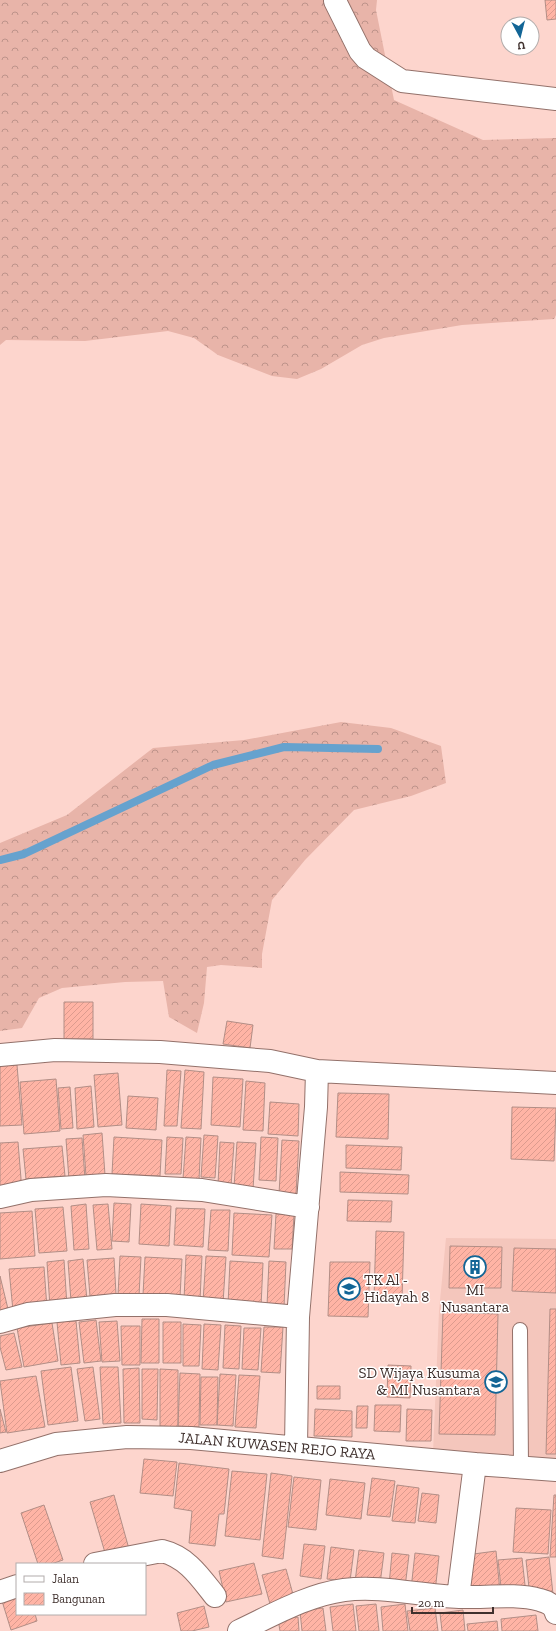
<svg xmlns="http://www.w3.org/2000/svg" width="556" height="1631" font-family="'Zilla Slab',serif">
<defs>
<pattern id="forest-crowns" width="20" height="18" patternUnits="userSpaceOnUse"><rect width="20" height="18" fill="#e8b4a9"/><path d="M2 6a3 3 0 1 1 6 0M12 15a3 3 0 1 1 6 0" fill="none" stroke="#bd938a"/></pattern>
<pattern id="building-hatch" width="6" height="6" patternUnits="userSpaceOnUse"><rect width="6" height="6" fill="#ffb4a5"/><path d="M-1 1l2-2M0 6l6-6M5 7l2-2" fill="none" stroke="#dc9b8e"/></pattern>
</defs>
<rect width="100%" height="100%" fill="#fdd5cd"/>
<path fill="#f4c6bc" d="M446 1238 556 1239V1461L433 1453 439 1311Z"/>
<path fill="url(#forest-crowns)" d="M0 0H377L376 10 394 100 483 140 556 138V315L554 319 462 325 384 338 362 345 321 369 297 379 272 376 218 355 194 338 168 331 85 341 6 340 0 345Z
M341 722 391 728 441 746 446 783 411 796 354 810 305 860 272 900 262 954V968L221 965 207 967 204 1003 197 1033 169 1017 163 981 125 982 62 988 39 998 22 1028 0 1031V843L67 815 153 748 244 740Z"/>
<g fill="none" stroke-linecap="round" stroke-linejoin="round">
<path stroke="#66a2ce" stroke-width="8" d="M0 860 24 854 213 765 284 747 378 749"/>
</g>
<path fill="url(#building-hatch)" stroke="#b28e86" d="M545 0H556V19L547 20Z
M64 1002H93V1039H64Z
M227 1021 253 1025 250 1048 223 1044Z
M17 1065 22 1125 0 1126V1066Z
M167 1070 181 1071 177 1126H164Z
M185 1070 204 1072 201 1129 181 1128Z
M118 1073 122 1125 98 1127 94 1075Z
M213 1077 243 1079 240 1127 211 1125Z
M56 1079 60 1131 24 1134 20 1082Z
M246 1081 265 1083 263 1131 243 1130Z
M91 1086 94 1127 77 1129 75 1088Z
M70 1087 73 1128 61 1129 58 1088Z
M338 1093 389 1094 388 1139 336 1137Z
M128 1096 158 1098 156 1130 126 1128Z
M270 1102 299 1104 298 1136 268 1134Z
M512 1107 556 1108 554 1161 511 1159Z
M102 1133 105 1175 86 1176 83 1135Z
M204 1135 218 1136 215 1178 201 1177Z
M114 1137 162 1140 160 1176 112 1174Z
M167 1137 183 1138 181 1174H165Z
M186 1137 201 1138 199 1180 183 1179Z
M261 1137 278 1138 276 1181 259 1180Z
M82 1138 85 1179 69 1180 66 1139Z
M282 1140 299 1141 296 1194H279Z
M18 1142 22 1191 0 1192V1143Z
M220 1142 234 1143 231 1186 218 1185Z
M237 1142 256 1143 253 1189 234 1187Z
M346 1145 402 1147 401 1170 346 1168Z
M62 1146 65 1176 26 1179 23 1149Z
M340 1172 409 1175 408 1194 340 1192Z
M348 1200 392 1201 391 1222 347 1221Z
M114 1203 131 1204 129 1242 112 1241Z
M86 1204 89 1249 74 1250 71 1206Z
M108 1204 112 1249 97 1250 93 1205Z
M141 1204 171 1206 169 1246 139 1244Z
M63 1207 67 1251 39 1253 35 1209Z
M176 1208 205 1209 203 1247 174 1245Z
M211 1210H230L228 1251 208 1250Z
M32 1211 35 1256 0 1259V1213Z
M234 1213 272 1215 269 1257 232 1255Z
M276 1214 294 1215 292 1249H274Z
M376 1231 404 1232 402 1299 374 1298Z
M450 1246 502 1247 501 1288H449Z
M514 1248 556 1249V1293L512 1291Z
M186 1255 202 1256 200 1301 184 1300Z
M120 1256 141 1257 139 1296 118 1295Z
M206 1256 226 1257 223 1303 203 1302Z
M145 1257 182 1259 180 1297 143 1295Z
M114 1258 116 1294 90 1296 87 1260Z
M83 1259 87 1300 71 1301 68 1261Z
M64 1260 67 1306 50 1307 47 1262Z
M230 1261 263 1263 261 1307 228 1305Z
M269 1261 286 1262 284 1307 267 1306Z
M330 1262H370L368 1317 328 1316Z
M44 1267 47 1308 13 1311 9 1269Z
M0 1276 8 1309 0 1311Z
M550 1309H556V1454H546Z
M443 1312 498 1314 495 1435 439 1434Z
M142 1319H159V1363H141Z
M96 1320 101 1361 84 1363 79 1322Z
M76 1321 80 1363 61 1365 57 1322Z
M117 1321 120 1361 102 1362 99 1322Z
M163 1322H181V1363H163Z
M52 1323 58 1361 24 1367 17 1328Z
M183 1324 201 1325 199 1366H183Z
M204 1324 221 1325 218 1370 202 1369Z
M225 1325 241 1326 239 1369 223 1368Z
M121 1326H140V1365H122Z
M264 1327H283L280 1373 261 1372Z
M244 1328H261L258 1370 242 1369Z
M14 1333 22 1367 6 1370 0 1347V1336Z
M388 1365 411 1366 410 1398 387 1397Z
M71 1367 78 1421 48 1425 41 1371Z
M93 1367 100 1419 85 1421 77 1369Z
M100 1367H118L121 1423 103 1424Z
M139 1368 140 1423H124L123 1369Z
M142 1369H158L157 1420 142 1419Z
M160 1369 178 1370V1427L160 1426Z
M180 1373 200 1374 199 1427 178 1426Z
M220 1374 236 1375 233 1426 217 1425Z
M239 1375 260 1376 256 1428 235 1427Z
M36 1376 45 1427 7 1433 0 1381Z
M201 1377H218L217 1425H200Z
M317 1386H340V1399H317Z
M375 1405H401L400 1432 374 1431Z
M357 1406H368L367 1428H356Z
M0 1409 6 1432 0 1433Z
M315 1409 352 1411V1437L314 1436Z
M407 1409 432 1410 431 1441H406Z
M144 1459 177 1462 173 1496 140 1493Z
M179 1463 229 1469 224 1514H219L215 1546 189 1543 192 1511 174 1508Z
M232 1471 267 1474 260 1540 225 1536Z
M271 1473 292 1476 283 1559 262 1556Z
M294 1477 321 1480 316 1530 288 1527Z
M372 1478 395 1481 390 1517 367 1515Z
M330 1479 365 1483 361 1519 326 1515Z
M397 1485 419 1488 415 1523 392 1521Z
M422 1493 439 1495 436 1523 418 1521Z
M114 1495 129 1549 106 1556 90 1502Z
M554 1495H556V1557H550Z
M44 1505 63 1560 51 1564H38L21 1513Z
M516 1508 551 1510 548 1554 513 1552Z
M304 1544 325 1546 321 1579 300 1576Z
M331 1547 354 1550 350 1581 327 1579Z
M359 1550 384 1553 380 1584 355 1582Z
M496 1551 500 1591 470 1594 466 1555Z
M392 1553 409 1555 405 1587 389 1585Z
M415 1553 439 1556 435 1592 411 1589Z
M549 1557 553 1594 530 1597 526 1560Z
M522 1558 526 1594 502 1596 498 1560Z
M254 1563 262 1594 226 1602 219 1571Z
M286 1569 294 1598 270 1604 262 1575Z
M17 1596V1614H35L37 1621 11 1630 2 1601Z
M353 1604 356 1631H333L330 1607Z
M376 1604 379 1631H359L356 1606Z
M405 1604 408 1631H383L381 1607Z
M204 1606 209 1627 192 1631H181L177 1613Z
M323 1608 326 1631H302L300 1611Z
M435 1608 438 1631H410L407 1611Z
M463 1610 465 1631H442L440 1613Z
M536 1615 538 1631H502L501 1619Z
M298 1617 299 1631H280L278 1619Z
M497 1621 498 1631H468L467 1624Z"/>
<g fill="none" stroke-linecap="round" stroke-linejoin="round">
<g stroke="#93716a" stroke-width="16">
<path id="lane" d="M520 1330 521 1468"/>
</g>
<g stroke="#93716a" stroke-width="24">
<path id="street" d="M335 1 360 51 366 58 402 81 556 99
M0 1055 55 1050 160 1052 270 1061 317 1071 316 1107 298 1317 296 1447
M317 1071 556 1083
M0 1197 31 1190 106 1185 202 1190 308 1207
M0 1322 28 1314 115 1305H167L298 1317
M0 1461 56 1444 127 1437 191 1438 475 1464 556 1470
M95 1564 162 1551C187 1557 200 1577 215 1596
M0 1592 17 1586
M458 1597 475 1464
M239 1631C273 1615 307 1595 344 1590 382 1585 421 1596 459 1597 485 1598 515 1593 540 1600 548 1602 554 1605 556 1613"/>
</g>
<use href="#lane" stroke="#fff" stroke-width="14"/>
<use href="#street" stroke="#fff" stroke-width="22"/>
</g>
<defs>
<g id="building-ring" transform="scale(1.15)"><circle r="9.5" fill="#fff" stroke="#126596" stroke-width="1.5"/><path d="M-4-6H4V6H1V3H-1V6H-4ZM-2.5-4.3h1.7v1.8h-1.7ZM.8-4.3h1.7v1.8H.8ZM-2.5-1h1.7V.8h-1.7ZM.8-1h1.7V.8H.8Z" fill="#126596"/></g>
<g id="school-ring" transform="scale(1.15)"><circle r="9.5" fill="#fff" stroke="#126596" stroke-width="1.5"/><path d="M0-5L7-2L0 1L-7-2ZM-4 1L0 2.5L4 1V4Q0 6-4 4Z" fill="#126596"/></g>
</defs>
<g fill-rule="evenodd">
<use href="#building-ring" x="475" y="1267"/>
<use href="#school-ring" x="349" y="1289"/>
<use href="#school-ring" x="496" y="1382"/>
</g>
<g text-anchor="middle" stroke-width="3" stroke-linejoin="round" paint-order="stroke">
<g font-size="15" fill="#3f302d" stroke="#fff" text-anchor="start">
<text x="364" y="1285">TK Al -<tspan x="364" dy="17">Hidayah 8</tspan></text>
<text x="475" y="1295" text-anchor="middle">MI<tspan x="475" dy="17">Nusantara</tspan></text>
<text x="480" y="1378" text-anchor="end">SD Wijaya Kusuma<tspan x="480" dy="17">&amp; MI Nusantara</tspan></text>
</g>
<g font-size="15" fill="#3f302d" stroke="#fff">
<text transform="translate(277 1446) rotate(5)" y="5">JALAN KUWASEN REJO RAYA</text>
</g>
</g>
<rect x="16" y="1563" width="130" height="52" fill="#ffffff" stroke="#b2acab"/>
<rect x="24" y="1576" width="20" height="6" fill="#ffffff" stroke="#b2acab"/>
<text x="52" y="1583" font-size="12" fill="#3f302d">Jalan</text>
<rect x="24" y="1593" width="20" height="12" fill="url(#building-hatch)" stroke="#b2acab"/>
<text x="52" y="1603" font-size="12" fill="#3f302d">Bangunan</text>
<g transform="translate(520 36) rotate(173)"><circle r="19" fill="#ffffff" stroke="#b2acab"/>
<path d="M0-3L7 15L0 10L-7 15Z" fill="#126596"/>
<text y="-6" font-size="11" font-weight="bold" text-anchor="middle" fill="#3f302d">U</text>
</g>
<path d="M412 1607v6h81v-6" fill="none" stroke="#3f302d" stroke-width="2"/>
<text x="418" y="1607" font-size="12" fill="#3f302d" stroke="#ffffff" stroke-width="3" paint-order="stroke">20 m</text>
</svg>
